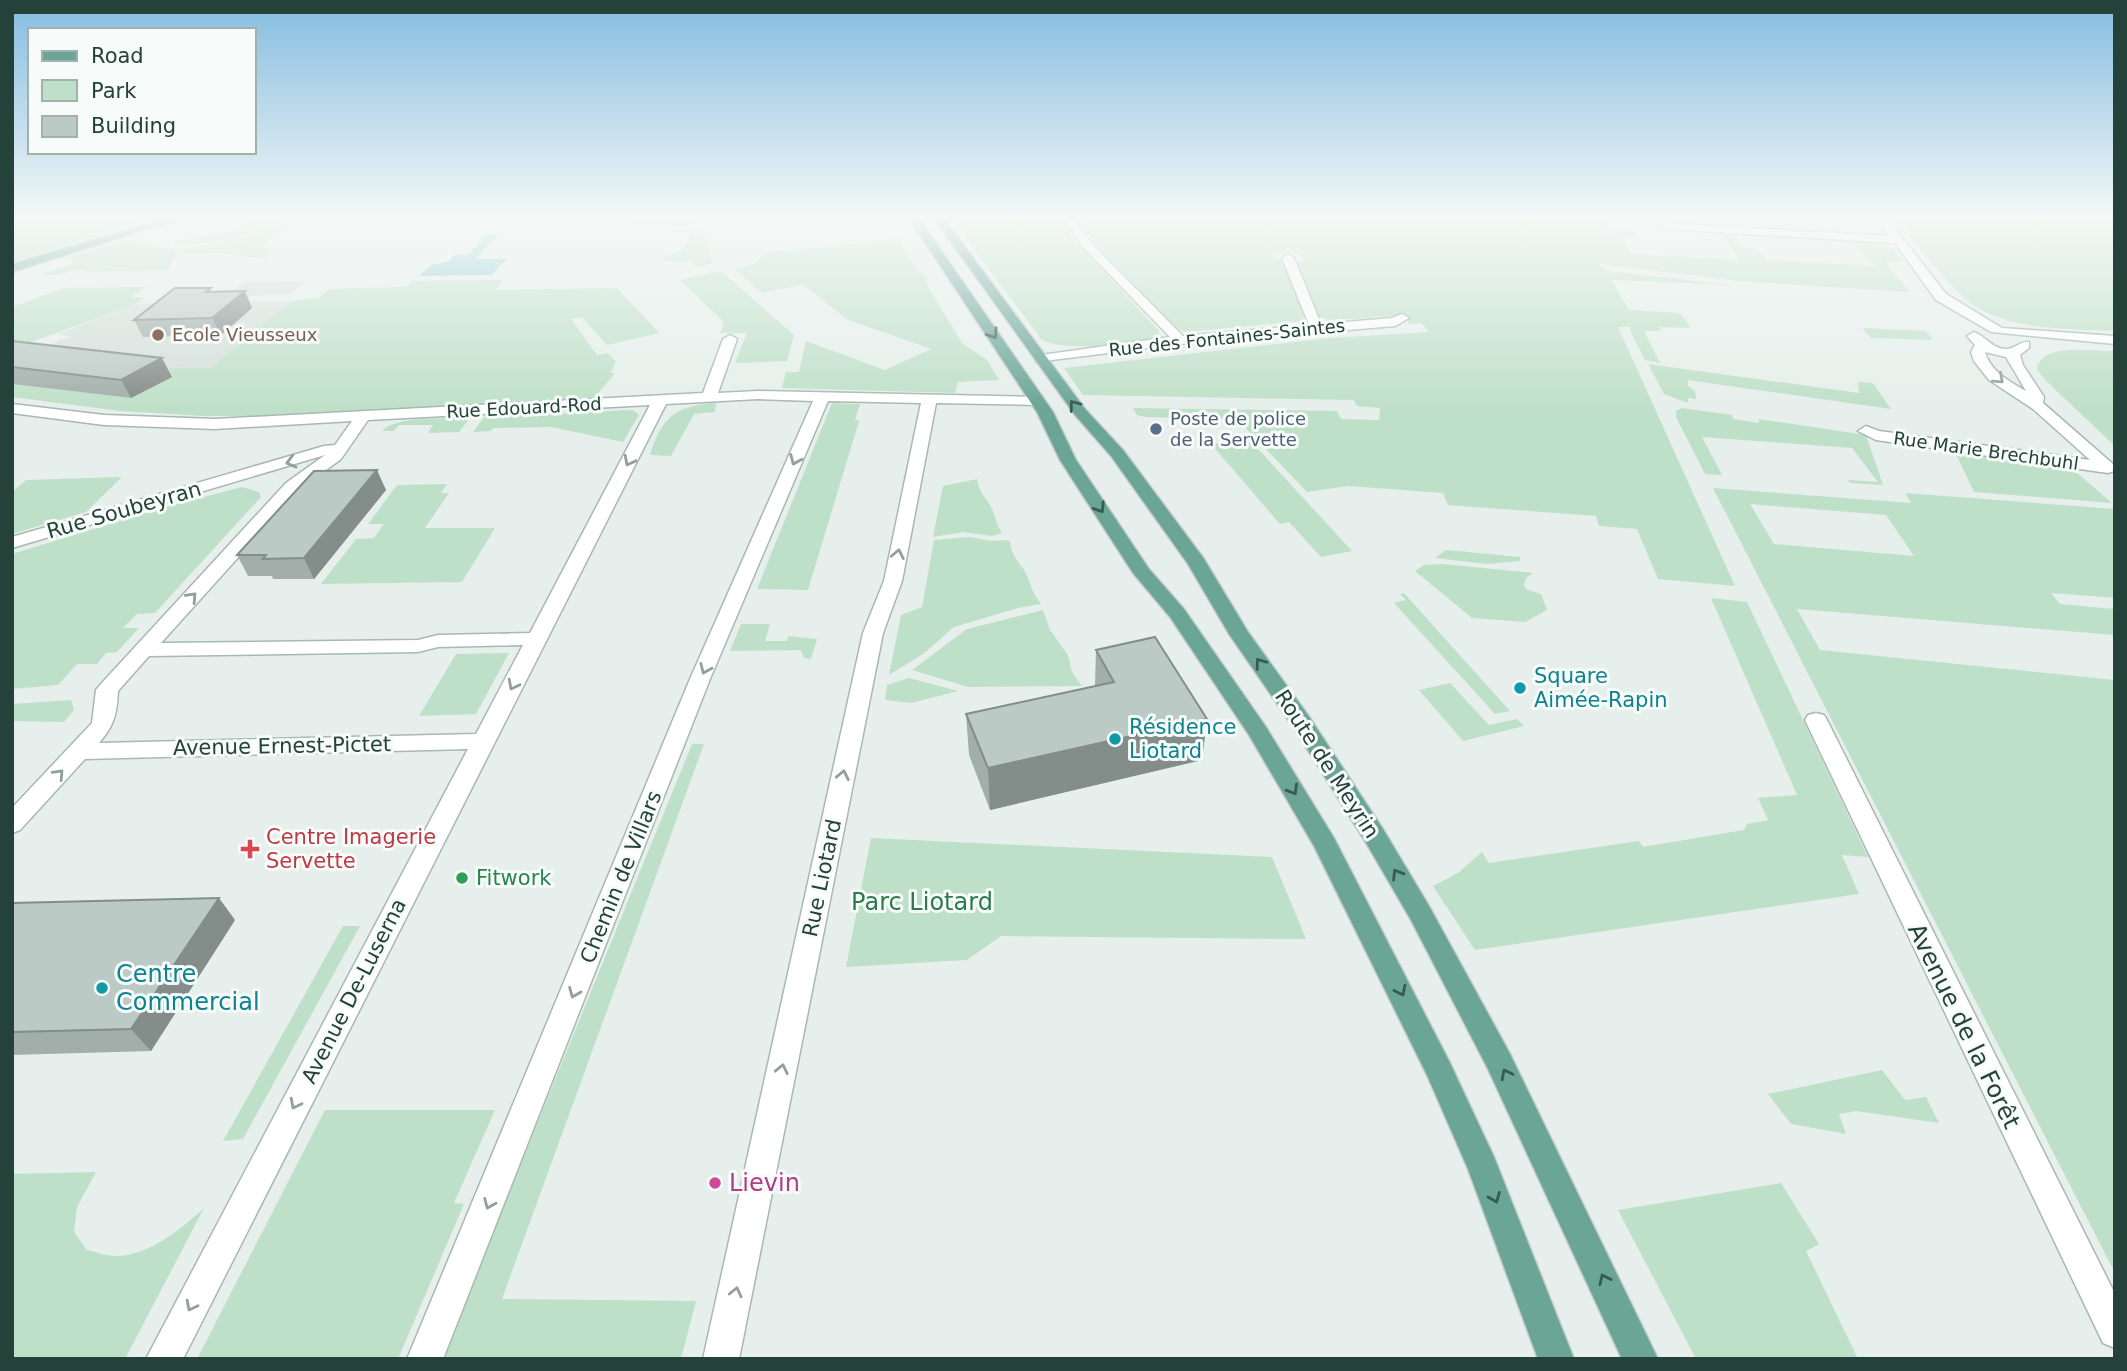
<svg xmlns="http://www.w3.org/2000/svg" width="2127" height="1371" font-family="'DejaVu Sans',sans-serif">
<rect width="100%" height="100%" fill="#e6efeb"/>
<path fill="#d4dfda" d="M306 281 290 294 226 297 244 282Z
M291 301 212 367 153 368 52 346 59 340 73 337 58 334 136 304Z"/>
<path fill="#bfe0c8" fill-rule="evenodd" d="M12 217H158L12 262Z
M244 217H270L283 220 300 218 276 234H260L184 246 175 245 172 241 239 231 251 218Z
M628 217H700L701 219H692L693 226H621Z
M950 217H1062L1073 239 1159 331V336C1137 345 1062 352 1042 340Z
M1079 217H1604L1606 230 1634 232 1638 238 1622 237 1631 254 1740 260 1721 234 1734 233 1743 248 1757 249 1767 260 1875 266 1849 240 1891 247 1904 262H1885L1909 292 1739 281 1599 264 1607 271 1733 285 1611 280 1629 310 1680 313 1691 328 1659 327 1661 331H1644L1660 363 1645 360 1630 331 1631 327H1618L1735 586 1658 579 1637 529 1599 526 1596 516 1448 505 1443 493 1348 486 1307 492 1240 422 1230 419 1145 417 1137 415 1133 408 1337 411 1341 419 1379 420 1380 408 1357 406 1354 400 1083 395 1064 368 1329 338 1429 332 1421 323 1408 324V315L1330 320 1318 317 1297 263 1305 259C1297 250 1280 250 1272 257L1285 262 1305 318 1303 321 1185 332 1178 329 1094 243Z
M1895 217 2115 218V331C2069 329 2014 331 1973 305 1951 290 1914 239 1895 217Z
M681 228 703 232 713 263 697 267 691 261H663L665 256 682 251 690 234 679 231Z
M258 235 273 237 263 246 272 252 266 259 221 253 186 254 184 249Z
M898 239 917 270 927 277V285L962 343 987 360 999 380 958 382 955 393 782 388 786 372H799L806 341 885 370 931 349 846 319 803 284 762 293 734 269 754 264 764 253Z
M130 240 177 250 169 270 89 272C71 264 63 280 41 274L70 265 74 259 68 257Z
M721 271 794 335 787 361 735 363 747 333H720L724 322 680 280Z
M503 280 496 290 617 288 659 333 607 345 582 317 571 319 597 355 608 353 616 362 610 373H615L595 397 283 416H204L120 411 12 397V384L131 398 157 375 170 368 212 367 291 301 319 298 329 289 406 287 413 281Z
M146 287 131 297 144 298 136 304 12 349V307L64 288Z
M1862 328 1926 331 1933 340 1871 338Z
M2078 350 2115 351V446L2046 381 2037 369C2040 351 2063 350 2078 350Z
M1648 364 1859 393 1858 382 1873 383 1891 409 1688 380V386L1695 391 1696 399 1688 398V403L1664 394Z
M716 403 715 412 694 414 671 456 650 455C661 417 677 405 716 403Z
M832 403 860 404 855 420 859 421 808 590 757 589Z
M1682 408 1732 415 1733 419 1759 423V419L1866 435 1883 485 1850 483 1848 480 1878 482 1852 448 1702 437 1722 475 1705 474 1676 417V411Z
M633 410 639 415 623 442 551 427 493 428 490 431 473 432 484 417Z
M470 418 459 432 428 433 433 425H399L394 431H382C397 415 447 419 470 418Z
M1248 438 1352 551 1321 557 1289 522 1280 524 1211 444Z
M1954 450 2069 466 2112 503 1974 492Z
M122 477 86 512 12 534V492L26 480Z
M977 479C980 496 988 498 993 511 996 520 997 525 1002 533L992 536 963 532 933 537 943 486Z
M447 484 441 493H449L425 528H495L462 582 321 584 356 539 374 538 384 524H368L397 485Z
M242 487 259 492 261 497 155 613 137 614 123 628H139L117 652 106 653 97 664H77L58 685 12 689V554L169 506Z
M1713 488 1911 503 1905 493 2115 509V598L2051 593 2060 604 2115 609V635L1797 609 1820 650 2115 680V1273ZM1750 504 1886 515 1914 556 1774 544Z
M970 537 991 541 1007 540 1010 542C1012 560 1023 564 1028 578 1032 589 1034 595 1041 604L1018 608 954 627 923 654 889 675 901 615 922 607 934 540Z
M1446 550 1520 557V561L1488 564 1435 558Z
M1442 564 1533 573 1526 578 1524 585 1526 589 1541 594 1547 610 1525 622 1472 618 1415 571 1424 565Z
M1404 593 1510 711 1495 714 1394 603 1406 600 1400 594Z
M1711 598 1747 602 1868 857 1842 855 1859 894 1475 950 1433 886 1458 873 1482 852 1489 863 1639 841 1643 847 1744 830 1747 824 1768 820 1758 798 1797 795Z
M1043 610 1050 630 1068 655 1072 672 1082 686 968 687 912 670 967 629Z
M741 624H770L765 641H786L789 636 817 639 811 659 804 658 801 650 730 651Z
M509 653 476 714 419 716 456 654Z
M909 678 958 691 911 703 885 700 887 685Z
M1450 683 1489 725 1517 719 1524 726 1463 741 1419 690Z
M71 700 74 710 64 722 12 721V704Z
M692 744H704L502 1299 696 1301 681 1359H441Z
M871 838 1272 857 1306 939 1001 936 967 960 846 967Z
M343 926H360L243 1139 223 1141Z
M1882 1070 1905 1100 1926 1097 1939 1123 1856 1111 1839 1114 1846 1134 1791 1124 1768 1094Z
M325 1110H495L454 1203 464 1204 458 1218 398 1359H197Z
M96 1172 77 1207 74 1232 87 1250C96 1252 106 1256 114 1256 148 1257 181 1229 204 1208L125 1359H12V1174Z
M1781 1183 1819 1244 1806 1251 1858 1359H1696L1618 1210Z"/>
<path fill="#8ec9d4" d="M499 234 476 259H507L491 275 419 276 431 265 453 260 451 259 453 255H468L486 235Z"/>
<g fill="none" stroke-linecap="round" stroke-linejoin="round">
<g stroke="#a8b8b2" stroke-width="3">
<path id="minor" d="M1064 217H1074L1090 242 1183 336 1309 325 1282 258 1288 254 1294 258 1321 324 1392 318 1402 314 1409 318 1395 326 1180 344 1036 362V356L1041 355 1170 337 1082 246Z
M1875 217H1886L1946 294 2002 328 2115 336V344L1991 332 1936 300 1895 243 1663 229 1657 226 1663 223 1889 236Z
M1974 332C1985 336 1993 349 2006 349 2016 349 2019 341 2029 342V348L2020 355 2023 365 2044 397 2043 403 2114 465V471L2108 473 1876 440 1858 431 1866 426 1879 431 2090 460 2033 409 1989 380 1974 361 1971 352 1975 345 1967 336ZM1985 352 2006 357 2026 391C2009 381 1991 372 1985 352Z
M730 335 737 339 718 393 758 391 1038 397 1045 401 1038 405 936 403 902 581 883 633 739 1359H703L863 633 884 581 921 403 828 401 710 679 443 1359H407L690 679 813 401 758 399 666 404 183 1359H146L468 749 85 759 20 830 12 833V808L92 723 96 690 100 685 286 483 325 455 12 548V537L324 446 335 445 352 421 215 429 104 425 12 413V404L104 415 215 419 703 393 723 339ZM650 405 530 633 438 635 418 640 161 643 298 491 341 459 368 420ZM523 645 476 734 99 743C114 726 117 714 118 691L149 656 418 652 438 647Z
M1816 713 1824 715 1827 720 2115 1294V1348L2103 1343 1805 720 1808 715Z"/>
</g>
<g stroke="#c2cac8" stroke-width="3">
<path id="major" d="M170 217H186L12 272V264Z
M908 217H918L1053 412 1076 460 1149 569 1184 609 1266 727 1334 838 1449 1061 1494 1157 1574 1359H1538L1468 1169 1427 1075 1314 846 1249 735 1170 617 1133 573 1060 460 1037 412Z
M933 217H943L1085 409 1123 450 1204 559 1248 632 1310 718 1383 829 1429 906 1509 1052 1658 1359H1622L1488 1069 1411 920 1365 841 1294 728 1229 634 1188 564 1111 456 1075 415Z"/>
</g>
<use href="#minor" fill="#fff" fill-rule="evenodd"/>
<use href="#major" fill="#6aa596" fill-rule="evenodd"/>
</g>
<path fill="#a1aea9" d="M213 292 252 308 221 335 143 337 134 320Z
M12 341 172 377 131 398 12 384Z
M386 490 314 579H273L272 576H248L237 555Z
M1096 650 1207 719 1202 760 990 810 969 755 966 714 1095 686Z
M12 903 235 920 151 1051 12 1055Z"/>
<path fill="#838d89" d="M245 291 252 308 221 335 212 318Z
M162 358 172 377 131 398 121 380Z
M377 470 386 490 314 579 304 558Z
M1207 719 1202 760 990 810 988 768Z
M219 898 235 920 151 1051 131 1029Z"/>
<path fill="#bbcac4" stroke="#838d89" stroke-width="2" d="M175 288H211L206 292 245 291 212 318 134 320Z
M12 341 162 358 121 380 12 367Z
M377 470 304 558 263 559 266 555H237L314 471Z
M1155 637 1207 719 988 768 966 714 1114 682 1096 650Z
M219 898 131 1029 12 1032V903Z"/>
<defs><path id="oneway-chevron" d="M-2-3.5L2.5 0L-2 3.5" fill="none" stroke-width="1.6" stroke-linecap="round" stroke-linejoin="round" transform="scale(1.75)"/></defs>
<g stroke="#365b51">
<use href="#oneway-chevron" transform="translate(993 334) rotate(56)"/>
<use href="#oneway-chevron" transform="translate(1074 405) rotate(-127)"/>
<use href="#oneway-chevron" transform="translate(1100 508) rotate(57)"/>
<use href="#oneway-chevron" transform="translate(1260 663) rotate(-126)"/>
<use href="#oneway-chevron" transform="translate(1293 790) rotate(59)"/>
<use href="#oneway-chevron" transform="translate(1397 874) rotate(-121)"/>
<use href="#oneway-chevron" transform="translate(1401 991) rotate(64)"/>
<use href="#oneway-chevron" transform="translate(1506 1074) rotate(-117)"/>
<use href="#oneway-chevron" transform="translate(1495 1198) rotate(68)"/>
<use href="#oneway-chevron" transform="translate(1604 1279) rotate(-115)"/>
</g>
<g stroke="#92a09c">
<use href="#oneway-chevron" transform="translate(1999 379) rotate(42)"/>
<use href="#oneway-chevron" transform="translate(795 460) rotate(113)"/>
<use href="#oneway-chevron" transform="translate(629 461) rotate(117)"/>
<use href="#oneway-chevron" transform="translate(291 462) rotate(165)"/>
<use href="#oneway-chevron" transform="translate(898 554) rotate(-79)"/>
<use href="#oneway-chevron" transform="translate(192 597) rotate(-47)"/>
<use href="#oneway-chevron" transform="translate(705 669) rotate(114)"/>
<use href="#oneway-chevron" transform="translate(513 685) rotate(117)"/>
<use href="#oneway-chevron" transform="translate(59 774) rotate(-47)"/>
<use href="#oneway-chevron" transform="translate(843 775) rotate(-78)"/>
<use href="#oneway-chevron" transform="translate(574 993) rotate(112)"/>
<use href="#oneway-chevron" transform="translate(782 1069) rotate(-78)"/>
<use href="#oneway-chevron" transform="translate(295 1104) rotate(117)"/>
<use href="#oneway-chevron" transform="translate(489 1204) rotate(113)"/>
<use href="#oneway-chevron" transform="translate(736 1292) rotate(-77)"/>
<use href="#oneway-chevron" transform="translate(191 1306) rotate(117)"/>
</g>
<linearGradient id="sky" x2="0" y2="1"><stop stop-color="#84bce0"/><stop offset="0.53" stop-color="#f4f8f6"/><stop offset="1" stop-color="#f4f8f6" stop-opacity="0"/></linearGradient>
<rect width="2127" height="409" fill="url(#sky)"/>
<circle fill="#8d6e63" stroke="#f7fbf9" stroke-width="2.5" cx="158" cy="335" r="7"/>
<circle fill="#5c6f8a" stroke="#f7fbf9" stroke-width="2.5" cx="1156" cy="429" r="7"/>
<g fill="#0f9aa8" stroke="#f7fbf9" stroke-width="2.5">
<circle cx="1520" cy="688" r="7"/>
<circle cx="1115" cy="739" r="7"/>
<circle cx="102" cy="988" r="7"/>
</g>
<path fill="#e0444e" stroke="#f7fbf9" stroke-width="2.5" d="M246.5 838.5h7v7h7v7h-7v7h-7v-7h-7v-7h7z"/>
<circle fill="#2e9e5b" stroke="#f7fbf9" stroke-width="2.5" cx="462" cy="878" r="7"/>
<circle fill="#d1479c" stroke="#f7fbf9" stroke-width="2.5" cx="715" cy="1183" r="7"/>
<g text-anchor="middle" stroke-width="6" stroke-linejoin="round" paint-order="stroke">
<g font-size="18" fill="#785e54" stroke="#f7fbf9" text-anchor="start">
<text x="172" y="341">Ecole Vieusseux</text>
</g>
<g font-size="18" fill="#24423a" stroke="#f7fbf9">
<text transform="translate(1227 338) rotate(-6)" y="6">Rue des Fontaines-Saintes</text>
<text transform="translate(524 408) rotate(-3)" y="6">Rue Edouard-Rod</text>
<text transform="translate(1986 451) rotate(8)" y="6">Rue Marie Brechbuhl</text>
</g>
<g font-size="18" fill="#4e5e75" stroke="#f7fbf9" text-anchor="start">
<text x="1170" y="425">Poste de police<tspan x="1170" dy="21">de la Servette</tspan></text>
</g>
<g font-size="21" fill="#24423a" stroke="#f7fbf9">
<text transform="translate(124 510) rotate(-16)" y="7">Rue Soubeyran</text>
<text transform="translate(282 746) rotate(-1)" y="7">Avenue Ernest-Pictet</text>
<text transform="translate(1327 764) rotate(57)" y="7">Route de Meyrin</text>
<text transform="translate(621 877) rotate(-68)" y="7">Chemin de Villars</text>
<text transform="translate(822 878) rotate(-78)" y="7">Rue Liotard</text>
<text transform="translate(354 991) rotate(-63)" y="7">Avenue De-Luserna</text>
</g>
<g font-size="21" fill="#0d838f" stroke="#f7fbf9" text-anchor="start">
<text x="1534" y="683">Square<tspan x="1534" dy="24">Aimée-Rapin</tspan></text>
<text x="1129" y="734">Résidence<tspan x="1129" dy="24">Liotard</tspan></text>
</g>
<g font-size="21" fill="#be3a42" stroke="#f7fbf9" text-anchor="start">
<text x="266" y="844">Centre Imagerie<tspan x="266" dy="24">Servette</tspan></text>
</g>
<g font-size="21" fill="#27864d" stroke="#f7fbf9" text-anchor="start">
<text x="476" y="885">Fitwork</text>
</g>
<g font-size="24" fill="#2d7a4b" stroke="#f7fbf9">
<text x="922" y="910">Parc Liotard</text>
</g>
<g font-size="24" fill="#0d838f" stroke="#f7fbf9" text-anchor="start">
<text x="116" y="982">Centre<tspan x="116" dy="28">Commercial</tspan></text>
</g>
<g font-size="24" fill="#24423a" stroke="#f7fbf9">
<text transform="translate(1964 1026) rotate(64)" y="8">Avenue de la Forêt</text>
</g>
<g font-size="24" fill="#b23c85" stroke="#f7fbf9" text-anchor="start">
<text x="729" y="1191">Lievin</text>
</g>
</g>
<rect width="2127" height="1371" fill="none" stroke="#24423a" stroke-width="28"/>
<rect x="28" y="28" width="228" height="126" fill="#f7fbf9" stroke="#a3b1ad" stroke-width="2"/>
<rect x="42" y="51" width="35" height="10" fill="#6aa596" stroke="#a3b1ad" stroke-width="2"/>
<text x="91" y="63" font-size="21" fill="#24423a">Road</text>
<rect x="42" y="80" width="35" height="21" fill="#bfe0c8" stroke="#a3b1ad" stroke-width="2"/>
<text x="91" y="98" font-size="21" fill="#24423a">Park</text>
<rect x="42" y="116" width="35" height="21" fill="#bbcac4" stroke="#a3b1ad" stroke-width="2"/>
<text x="91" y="133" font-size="21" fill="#24423a">Building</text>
</svg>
